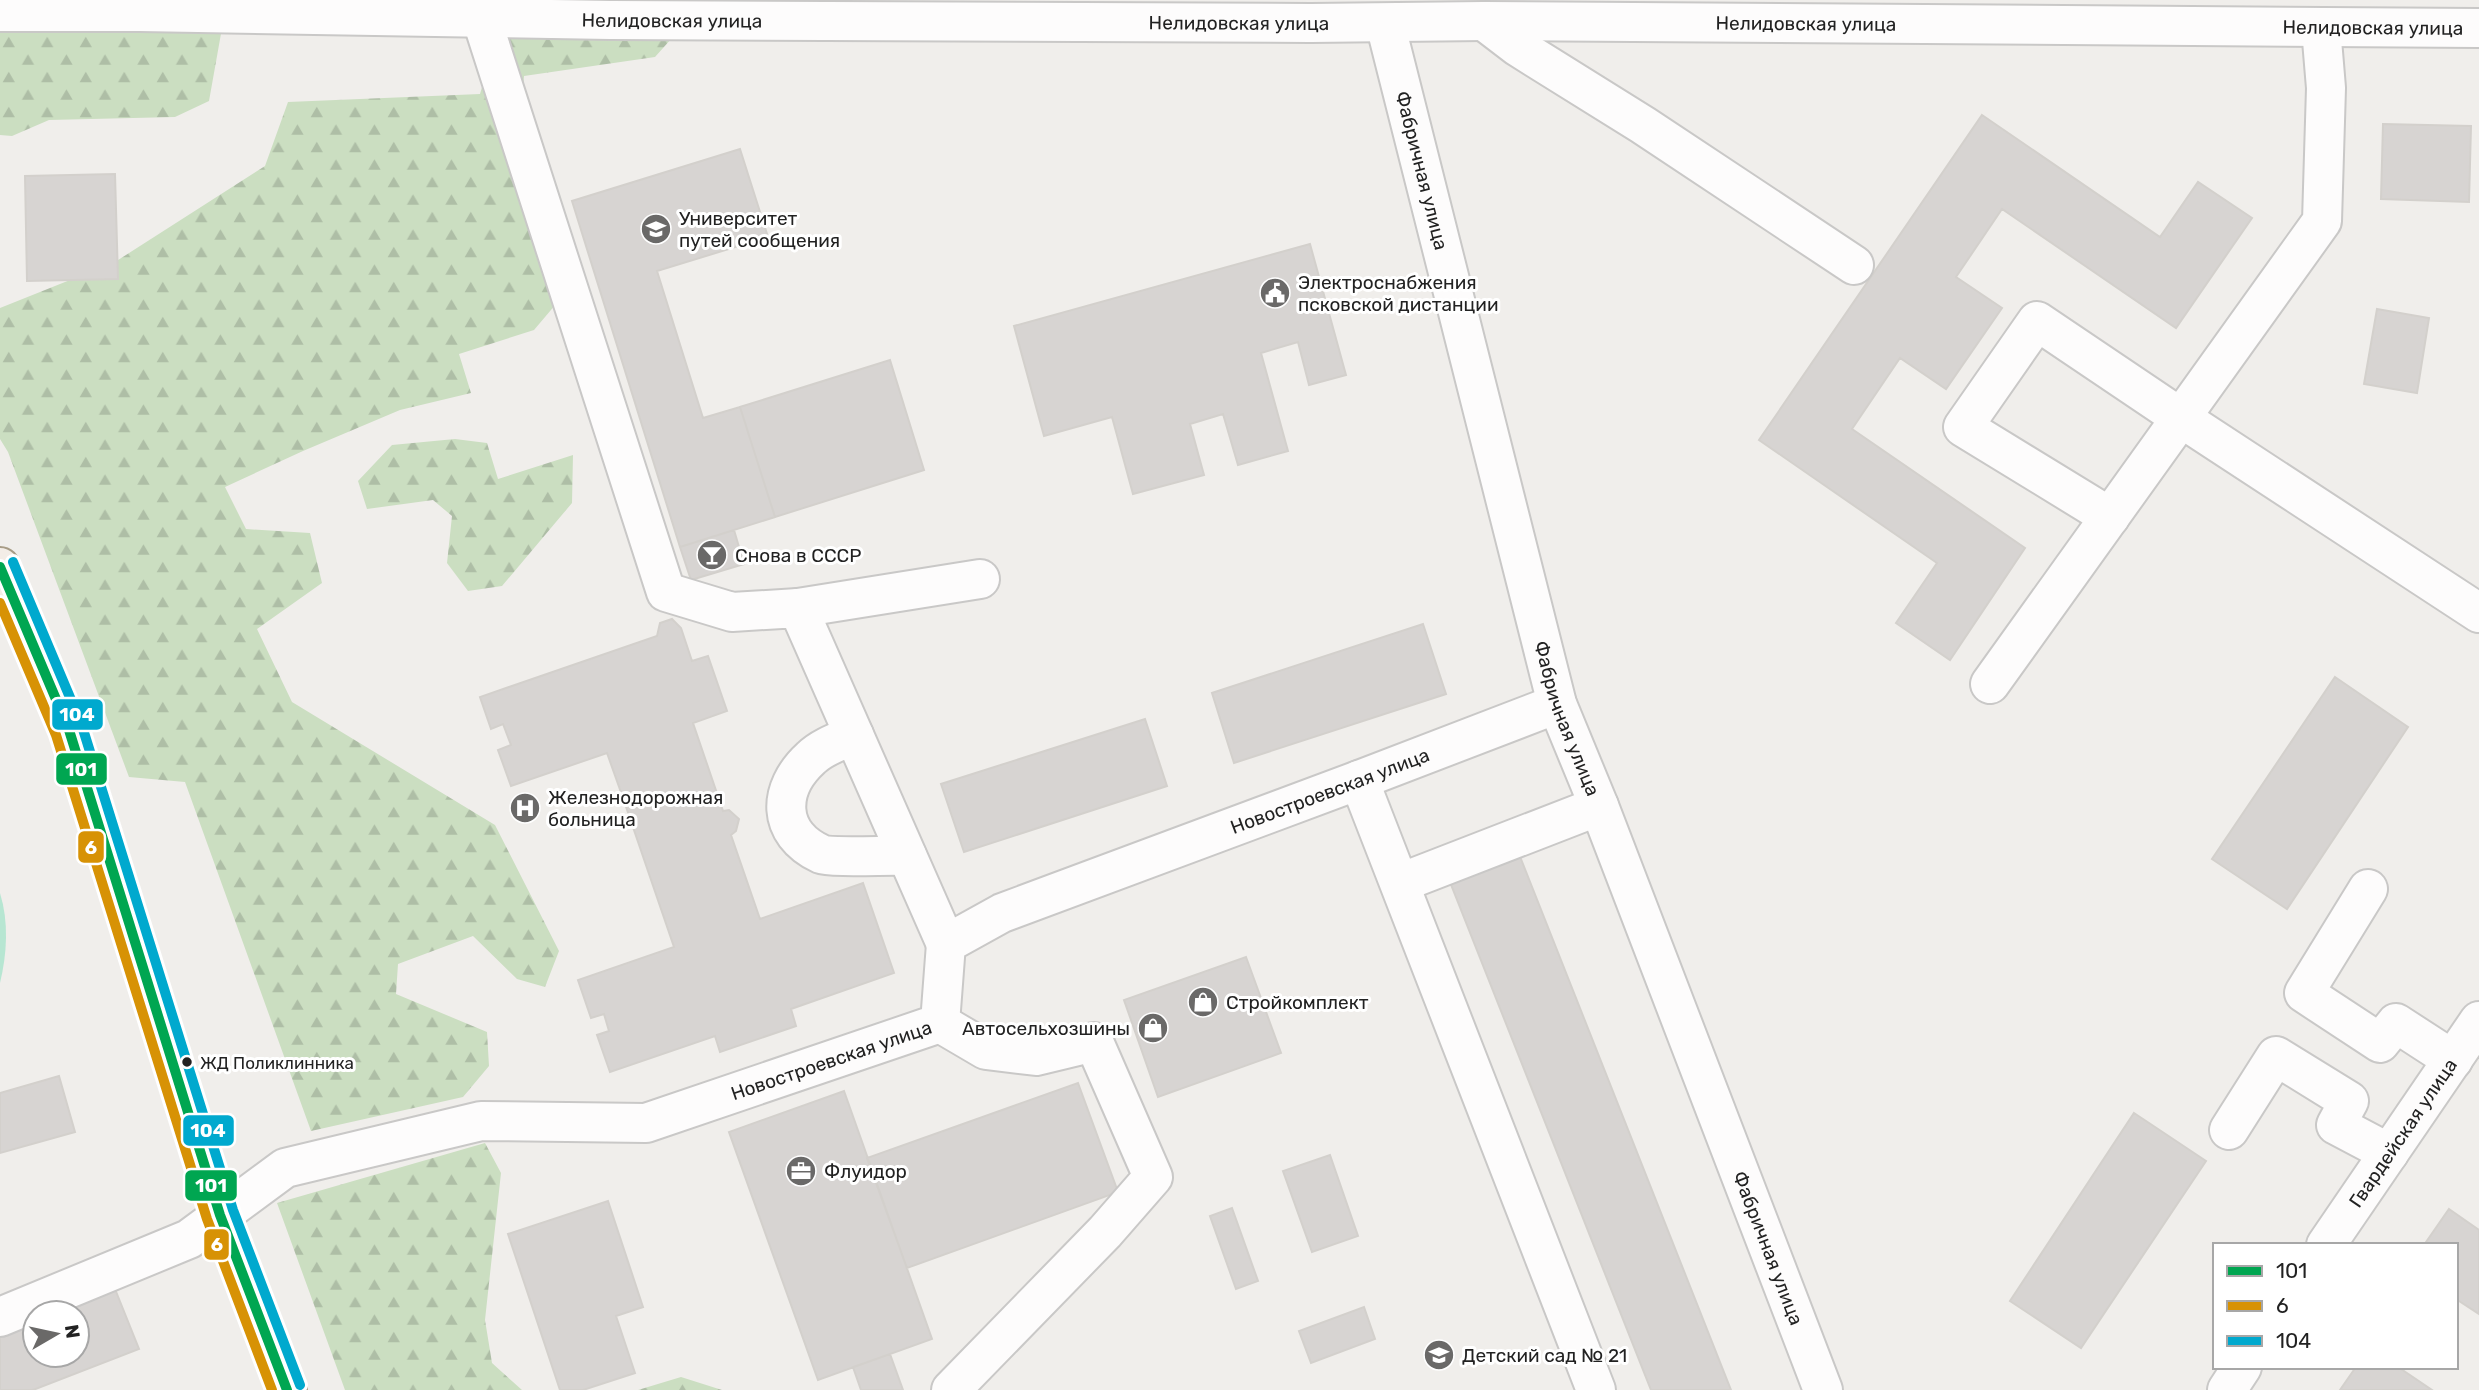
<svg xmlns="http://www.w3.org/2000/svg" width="2479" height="1390" font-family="Rubik,sans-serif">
<defs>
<pattern id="forest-firs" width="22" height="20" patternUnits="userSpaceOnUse" patternTransform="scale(1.75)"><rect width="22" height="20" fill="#cbdec1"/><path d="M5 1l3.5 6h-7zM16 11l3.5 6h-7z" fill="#aebea6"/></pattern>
</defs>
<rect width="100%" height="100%" fill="#f0eeeb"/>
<path fill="url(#forest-firs)" d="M0 0H227L209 101 175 117 49 120 12 136 0 135Z
M336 0H706L655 57 524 76 521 116 573 284 534 330 459 354 471 393 400 410 303 451 225 487 246 529 310 533 322 583 257 629 292 702 495 825 559 951 545 987 517 979 473 936 398 964 396 994 487 1032 489 1066 463 1097 311 1131 185 782 129 777 8 452 0 439V308L115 262 265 166 288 102 480 94 505 8Z
M455 439 487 443 498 479 573 455 572 503 502 586 468 591 447 563 452 516 433 500 367 509 358 481 392 445Z
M485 1143 501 1173 485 1320 492 1363 522 1390H345L277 1203Z
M681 1377 722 1390H638Z"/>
<path fill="#b7e6d2" d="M0 893C9 922 7 954 0 983Z"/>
<path fill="#d7d4d2" stroke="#d3d0cc" stroke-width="2" d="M1982 115 2160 237 2198 182 2252 218 2176 328 2002 209 1956 277 2002 308 1946 389 1900 358 1852 429 2025 548 1950 660 1896 623 1937 563 1759 440Z
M2383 124 2471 126 2469 202 2381 199Z
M740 149 768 237 657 271 703 418 740 407 775 517 680 547 572 201Z
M115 174 118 279 27 281 25 176Z
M1310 244 1346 375 1309 385 1298 342 1261 353 1288 451 1238 465 1223 414 1190 424 1204 475 1133 494 1112 417 1044 436 1014 326Z
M2377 309 2429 318 2417 393 2364 384Z
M890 360 924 470 775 517 740 407Z
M734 530 744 564 691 580 680 547Z
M672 619 681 628 692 661 708 656 727 711 693 723 723 811 729 810 739 819 736 831 731 835 760 919 863 883 894 973 791 1009 796 1026 720 1052 715 1036 610 1072 597 1035 609 1031 604 1014 591 1018 578 980 674 947 623 798 607 753 511 786 498 750 511 745 503 724 491 729 480 697 657 636 660 623Z
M1423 624 1446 694 1234 763 1212 693Z
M2335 677 2408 727 2287 909 2212 859Z
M1145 719 1167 786 964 852 941 784Z
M1519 854 1731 1390H1651L1450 882Z
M1246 957 1281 1053 1158 1097 1124 1000Z
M59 1076 75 1132 0 1153V1093Z
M1078 1083 1118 1192 907 1268 867 1158Z
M844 1091 932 1339 818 1380 729 1132Z
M2134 1113 2206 1161 2081 1348 2010 1301Z
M1330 1155 1358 1236 1312 1252 1283 1171Z
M608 1201 643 1307 616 1316 635 1373 583 1390H560L508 1234Z
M1232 1208 1258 1281 1236 1289 1210 1216Z
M2449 1209 2479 1230V1314L2456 1299V1245H2424Z
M115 1289 139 1349 33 1390H0V1335L35 1321V1355H77V1313H55Z
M1364 1307 1375 1339 1311 1363 1299 1331Z
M890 1354 903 1390H861L853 1367Z
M2356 1367H2398L2432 1390H2340Z"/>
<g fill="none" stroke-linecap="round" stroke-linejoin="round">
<g stroke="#c9c8c7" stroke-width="42">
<g id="minor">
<path id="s1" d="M0 12H140L610 20 1311 23 1484 21 2479 28"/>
<path d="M481 17 666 592 732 612 798 608 946 944"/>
<path d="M1484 21 1518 47 1643 125 1854 265"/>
<path id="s2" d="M1385 23 1557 704 1599 806 1823 1390"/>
<path d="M2110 517 1963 427 2037 321 2181 418 2479 613"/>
<path d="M798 608 980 579"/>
<path d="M1990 684 2322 221 2326 88 2321 28"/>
<path d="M854 735C840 741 822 747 811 758 777 789 776 833 821 854 831 858 891 855 907 856"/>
<path d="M1359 780 1596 1390"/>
<path d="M1400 883 1599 806"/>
<path d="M2368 889 2304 993 2380 1043 2396 1023 2453 1060"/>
<path d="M940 1023 986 1050 1036 1056 1094 1042 1153 1177 1105 1232 951 1390"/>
<path d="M2229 1130 2276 1056 2349 1101 2336 1125 2389 1153"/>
<path id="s3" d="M2326 1245 2479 1021"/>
<path id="s4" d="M0 1317 189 1239 285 1168 481 1121 646 1123 940 1023 946 944 1002 913 1359 780 1557 704"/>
<path d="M2227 1390 2242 1367"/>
</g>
</g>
<g stroke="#a79c86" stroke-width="42">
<path id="major" d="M0 567 69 730 220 1215 287 1390"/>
</g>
<use href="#minor" stroke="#fdfcfc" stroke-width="38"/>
<use href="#major" stroke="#f3ede7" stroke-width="38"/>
<g stroke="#fff" stroke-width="16">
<path id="bus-1" d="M0 567 69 730 220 1215 287 1390"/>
</g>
<g stroke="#fff" stroke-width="16">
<path id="bus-2" d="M0 603 56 735 207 1219 272 1390"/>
</g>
<g stroke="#fff" stroke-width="16">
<path id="bus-3" d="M13 562 82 726 233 1210 300 1385"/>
</g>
<use href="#bus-1" stroke="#00a651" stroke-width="10"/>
<use href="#bus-2" stroke="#d79205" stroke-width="10"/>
<use href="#bus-3" stroke="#00a9ce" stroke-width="10"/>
</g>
<defs>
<g id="university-disc" transform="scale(1.575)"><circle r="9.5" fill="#6a6968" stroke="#fff"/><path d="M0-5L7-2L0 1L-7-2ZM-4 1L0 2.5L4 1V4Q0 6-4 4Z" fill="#fff"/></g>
<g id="civic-disc" transform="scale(1.575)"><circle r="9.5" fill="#6a6968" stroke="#fff"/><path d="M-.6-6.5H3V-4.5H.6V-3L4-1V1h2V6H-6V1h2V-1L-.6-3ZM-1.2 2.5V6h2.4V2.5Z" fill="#fff"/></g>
<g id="bar-disc" transform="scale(1.575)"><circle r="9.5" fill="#6a6968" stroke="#fff"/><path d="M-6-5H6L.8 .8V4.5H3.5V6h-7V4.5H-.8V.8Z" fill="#fff"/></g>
<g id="hospital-disc" transform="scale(1.575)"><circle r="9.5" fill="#6a6968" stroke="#fff"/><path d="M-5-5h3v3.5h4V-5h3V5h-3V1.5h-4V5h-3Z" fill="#fff"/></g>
<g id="shop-disc" transform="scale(1.575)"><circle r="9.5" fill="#6a6968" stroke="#fff"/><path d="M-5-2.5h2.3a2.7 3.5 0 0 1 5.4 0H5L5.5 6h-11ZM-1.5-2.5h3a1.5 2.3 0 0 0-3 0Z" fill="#fff"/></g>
<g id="office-disc" transform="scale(1.575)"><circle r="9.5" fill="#6a6968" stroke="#fff"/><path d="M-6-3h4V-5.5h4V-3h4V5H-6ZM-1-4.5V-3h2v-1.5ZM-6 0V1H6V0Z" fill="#fff"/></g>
<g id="school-disc" transform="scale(1.575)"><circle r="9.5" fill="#6a6968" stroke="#fff"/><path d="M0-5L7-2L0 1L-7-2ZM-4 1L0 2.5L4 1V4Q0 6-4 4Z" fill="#fff"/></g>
</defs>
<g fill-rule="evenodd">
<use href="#university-disc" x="656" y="229"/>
<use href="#civic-disc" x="1275" y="293"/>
<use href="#bar-disc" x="712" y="555"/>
<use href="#hospital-disc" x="525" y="808"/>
<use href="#shop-disc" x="1203" y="1002"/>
<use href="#shop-disc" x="1153" y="1028"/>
<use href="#office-disc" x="801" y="1171"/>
<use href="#school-disc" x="1439" y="1355"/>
</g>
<circle fill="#222" stroke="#fff" stroke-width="2.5" cx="187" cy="1062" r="6"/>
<g text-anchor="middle" stroke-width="6" stroke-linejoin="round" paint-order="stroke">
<g font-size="17" fill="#222" stroke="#fff" text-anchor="start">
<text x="200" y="1069">ЖД Поликлинника</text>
</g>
<g font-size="19" fill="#222" stroke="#fff">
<text dy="7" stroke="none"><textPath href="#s1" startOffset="672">Нелидовская улица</textPath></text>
<text dy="7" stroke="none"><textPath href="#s1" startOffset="1239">Нелидовская улица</textPath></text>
<text dy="7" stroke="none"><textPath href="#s1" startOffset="1806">Нелидовская улица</textPath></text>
<text dy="7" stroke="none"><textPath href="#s1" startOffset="2373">Нелидовская улица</textPath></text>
<text dy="7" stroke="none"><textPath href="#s2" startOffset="152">Фабричная улица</textPath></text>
<text dy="7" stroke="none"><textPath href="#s2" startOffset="719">Фабричная улица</textPath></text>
<text dy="7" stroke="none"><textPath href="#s4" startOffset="1494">Новостроевская улица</textPath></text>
<text dy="7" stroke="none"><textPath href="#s4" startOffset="886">Новостроевская улица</textPath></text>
<text dy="7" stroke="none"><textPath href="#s3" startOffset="136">Гвардейская улица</textPath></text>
<text dy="7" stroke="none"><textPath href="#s2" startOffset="1286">Фабричная улица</textPath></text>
</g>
<g font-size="19" fill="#222" stroke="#fff" text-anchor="start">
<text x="679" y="225">Университет<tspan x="679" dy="22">путей сообщения</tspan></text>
<text x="1298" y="289">Электроснабжения<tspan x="1298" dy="22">псковской дистанции</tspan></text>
<text x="735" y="562">Снова в СССР</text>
<text x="548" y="804">Железнодорожная<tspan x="548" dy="22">больница</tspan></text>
<text x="1226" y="1009">Стройкомплект</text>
<text x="1130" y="1035" text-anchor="end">Автосельхозшины</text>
<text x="824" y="1178">Флуидор</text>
<text x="1462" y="1362">Детский сад № 21</text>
</g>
</g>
<g stroke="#fff" stroke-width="2.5">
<rect x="51" y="698" width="53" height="33" rx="7" fill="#00a9ce"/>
<rect x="55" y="752" width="53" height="34" rx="7" fill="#00a651"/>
<rect x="77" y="830" width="28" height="34" rx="7" fill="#d79205"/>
<rect x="182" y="1114" width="53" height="33" rx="7" fill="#00a9ce"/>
<rect x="184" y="1169" width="54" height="33" rx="7" fill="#00a651"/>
<rect x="203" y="1228" width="27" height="33" rx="7" fill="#d79205"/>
</g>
<g font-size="19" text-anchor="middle" font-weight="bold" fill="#fff">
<text x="77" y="721">104</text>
<text x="81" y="776">101</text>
<text x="91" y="854">6</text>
<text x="208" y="1137">104</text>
<text x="211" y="1192">101</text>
<text x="217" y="1251">6</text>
</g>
<rect x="2213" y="1243" width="245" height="126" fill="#ffffff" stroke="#a7a7a7" stroke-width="2"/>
<rect x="2227" y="1266" width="35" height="10" fill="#00a651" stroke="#a7a7a7" stroke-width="2"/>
<text x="2276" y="1278" font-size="21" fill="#222222">101</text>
<rect x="2227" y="1301" width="35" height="10" fill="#d79205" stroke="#a7a7a7" stroke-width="2"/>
<text x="2276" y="1313" font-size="21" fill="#222222">6</text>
<rect x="2227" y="1336" width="35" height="10" fill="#00a9ce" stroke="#a7a7a7" stroke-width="2"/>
<text x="2276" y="1348" font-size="21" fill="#222222">104</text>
<g transform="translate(56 1334) rotate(81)"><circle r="33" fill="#ffffff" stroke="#a7a7a7" stroke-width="2"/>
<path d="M0-5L12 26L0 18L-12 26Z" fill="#6a6968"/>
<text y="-10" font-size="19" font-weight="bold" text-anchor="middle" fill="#222222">N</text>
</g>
</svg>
